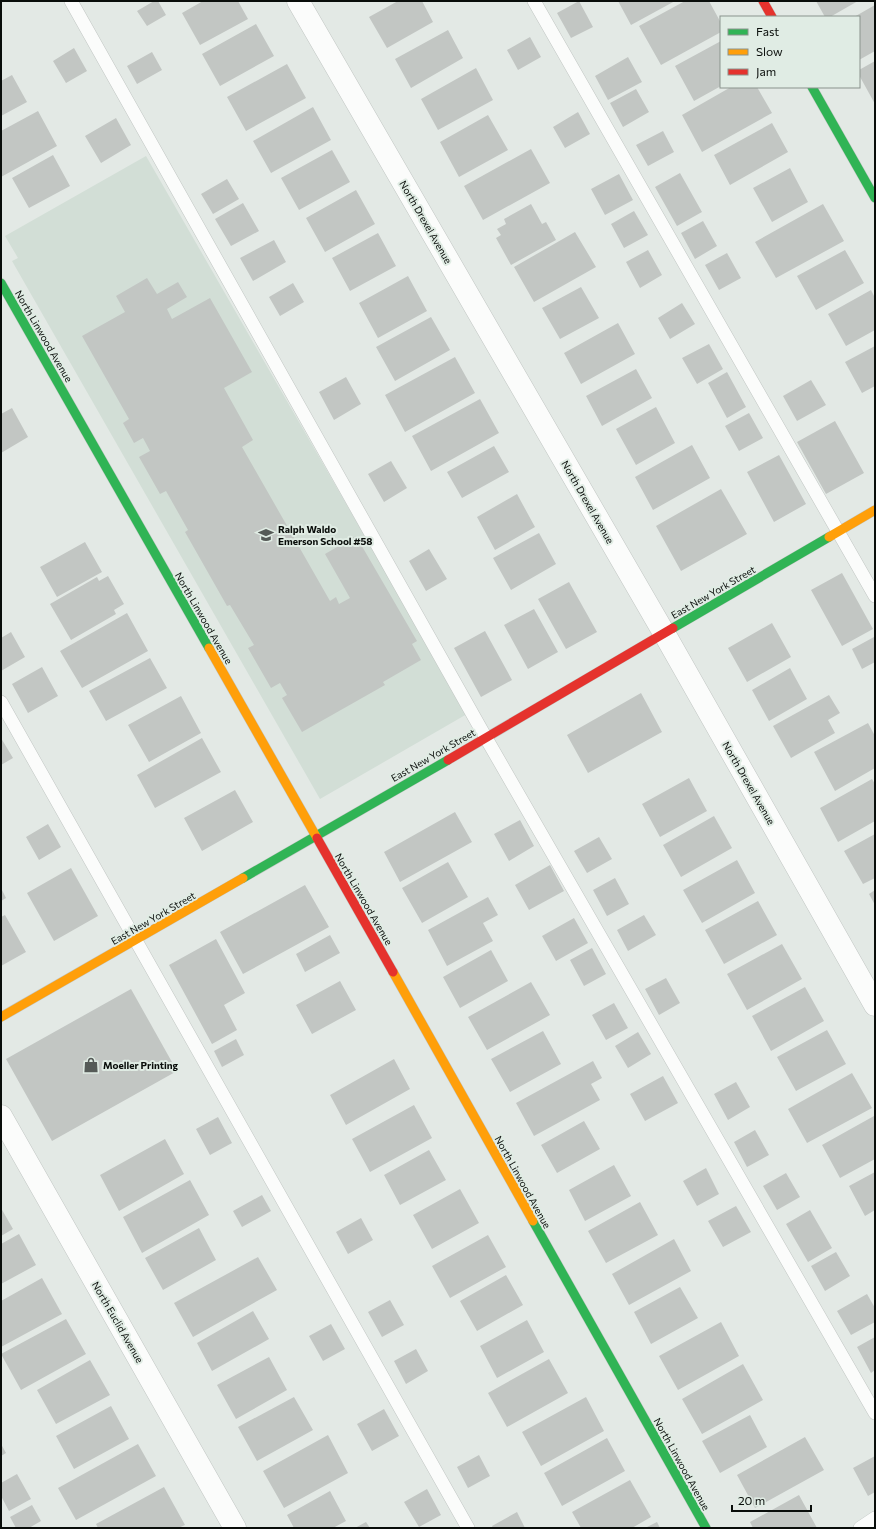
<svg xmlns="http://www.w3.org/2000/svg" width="876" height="1529" font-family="Commissioner,sans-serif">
<rect width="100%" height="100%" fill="#e3e9e5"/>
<path fill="#d2ded6" d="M146 156 467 714 320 799 12 261 18 258 5 236Z"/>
<path fill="#c2c6c3" d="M154 1H158L166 15 147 26 137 11Z
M203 1H238L248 19 200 45 182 13Z
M398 1H422L433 22 387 48 369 17Z
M579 1 593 27 571 38 557 13Z
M618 1H675L631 25Z
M685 1H709L721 23V32L661 65 639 26Z
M816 1H858L830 17H825Z
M875 5V51L859 60V17H854Z
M256 24 274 56 220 86 202 54Z
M448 30 463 58 411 88 395 59Z
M530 37 541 57 518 70 507 50Z
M721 41V86L694 101 675 66Z
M74 48 87 71 66 83 53 61Z
M152 52 162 70 137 84 127 66Z
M628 57 642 82 608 100 595 76Z
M875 61V104L859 75V70Z
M287 64 306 98 246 131 227 97Z
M476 68 493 100 438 130 421 99Z
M12 75 27 102 1 116V81Z
M731 87H757L772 113 702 152 682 115Z
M636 89 649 112 623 127 610 103Z
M313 107 331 140 271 173 253 141Z
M38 111 57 146 1 177V131Z
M578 112 590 134 565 148 553 127Z
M488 115 508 150 459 177 440 142Z
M116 118 131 145 101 163 85 136Z
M772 123 788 152 730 185 714 155Z
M663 131 674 152 648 166 636 145Z
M531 149 550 183 483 220 464 186Z
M332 150 350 182 299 210 281 178Z
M53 155 70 186 29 208 12 178Z
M790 168 808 202 772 222 753 188Z
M680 173 702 212 677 226 655 187Z
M619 174 633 200 605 215 591 189Z
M227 179 239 199 213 214 201 194Z
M356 190 375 224 325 252 306 218Z
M243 203 259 231 231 246 215 219Z
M531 204 542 224 546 222 556 240 511 265 496 238 501 235 497 229 506 224 504 219Z
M823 204 844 241 776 278 755 242Z
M634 211 648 235 624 248 611 224Z
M703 221 717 246 695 259 681 233Z
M575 232 596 267 534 302 514 267Z
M378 233 396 266 350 291 332 258Z
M274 240 286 262 253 281 240 258Z
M648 250 662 275 640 288 626 262Z
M845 250 864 283 816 310 797 276Z
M727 253 741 278 719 290 705 265Z
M408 276 427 311 378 338 359 303Z
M147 278 157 294 178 282 187 297 167 309 172 319 210 298 252 372 224 388 253 440 242 447 330 601 336 597 339 604 350 598 325 554 356 536 417 641 412 644 421 660 383 682 385 685 302 732 282 698 287 695 280 683 271 688 248 648 254 645 230 605 227 606 185 532 188 530 166 491 160 494 139 457 150 451 143 438 134 443 123 423 129 419 82 336 125 312 116 296Z
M293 283 304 302 280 316 269 297Z
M581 287 599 318 560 339 542 308Z
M871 290 875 298V330L846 346 828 314Z
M682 303 695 324 670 339 658 318Z
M431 317 450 350 395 381 376 347Z
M618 323 635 354 581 384 564 353Z
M709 344 723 369 697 384 682 358Z
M875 346V386L862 393 845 362Z
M455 357 475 393 405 432 385 395Z
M636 369 652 398 602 426 586 396Z
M727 372 746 407 727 418 708 383Z
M346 377 361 404 334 420 319 392Z
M811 380 826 405 797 421 783 396Z
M480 399 499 433 431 471 412 436Z
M656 407 675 443 636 465 616 429Z
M12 408 28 437 1 453V414Z
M749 413 763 438 739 451 725 426Z
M835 421 864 473 826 494 797 442Z
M692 445 710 478 653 510 635 477Z
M494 446 509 472 462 498 447 472Z
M779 455 806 504 774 522 747 472Z
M391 461 407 488 384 502 368 474Z
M721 489 747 534 681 571 656 526Z
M517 494 535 527 495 550 477 517Z
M539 533 556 564 511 590 493 558Z
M85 542 102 572 57 597 40 567Z
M429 549 447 579 426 591 409 561Z
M842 573 873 629 842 646 811 590Z
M108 576 124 604 114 610 116 614 71 640 50 604 97 577 99 581Z
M569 582 597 632 566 649 538 599Z
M534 609 558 652 528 669 504 625Z
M127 613 148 651 82 688 60 651Z
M772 623 791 657 747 682 728 648Z
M485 631 512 680 481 697 454 648Z
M11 632 25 657 1 671V638Z
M874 637 875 662 862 669 852 649Z
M150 658 167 688 106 721 89 691Z
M42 667 58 696 28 713 12 684Z
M790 668 807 699 769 721 752 690Z
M641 693 662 732 588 773 567 735Z
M829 695 840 713 828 720 835 733 791 758 773 726Z
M181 696 201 733 149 762 128 725Z
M868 723 875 736V768L835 791 814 752Z
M1 738 13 758 1 765Z
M202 738 221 772 155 808 137 775Z
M689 778 707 811 660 837 642 804Z
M872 779 875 784V821L838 842 820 808Z
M235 790 253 822 202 851 184 818Z
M455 812 472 842 400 882 384 852Z
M714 816 732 848 681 877 663 845Z
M520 820 534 846 509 861 494 834Z
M48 824 61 847 39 860 26 837Z
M875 834V878L863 884 844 851Z
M599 837 612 859 587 873 574 851Z
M737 860 755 893 702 923 683 890Z
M448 862 468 897 422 923 402 888Z
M550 865 564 891 529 910 515 885Z
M71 868 98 916 54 941 27 893Z
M615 878 629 904 607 916 593 890Z
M305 885 329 927 243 974 220 932Z
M1 888 6 898 1 901Z
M875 890V905L869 894Z
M488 897 498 915 483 923 493 941 447 966 428 930Z
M758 901 777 935 724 964 705 930Z
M5 915 26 952 1 966V917Z
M644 915 656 935 628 951 617 930Z
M574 918 588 943 556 961 542 936Z
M330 935 340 953 305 972 296 954Z
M216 939 245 993 224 1005 237 1030 212 1044 169 965Z
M782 944 802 979 747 1010 727 974Z
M592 948 606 974 584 986 570 960Z
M491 950 508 981 460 1008 443 977Z
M666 978 680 1003 659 1015 645 989Z
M340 981 356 1010 312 1034 296 1005Z
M531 982 550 1015 487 1050 468 1017Z
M805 987 824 1021 771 1051 752 1016Z
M131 989 177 1071 52 1141 6 1059Z
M614 1003 628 1028 606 1040 592 1015Z
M827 1030 846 1064 796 1091 777 1057Z
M543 1031 561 1064 510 1092 491 1059Z
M638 1032 651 1054 628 1068 615 1046Z
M236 1039 244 1055 222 1067 214 1051Z
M394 1059 410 1089 346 1125 330 1095Z
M593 1061 602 1078 591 1084 600 1100 534 1136 516 1103Z
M852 1073 872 1108 807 1143 788 1109Z
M663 1076 678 1103 645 1121 630 1094Z
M736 1082 750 1107 728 1120 714 1094Z
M414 1105 432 1138 370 1172 352 1139Z
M874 1116 875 1159 840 1178 822 1145Z
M218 1117 232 1143 210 1155 196 1129Z
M584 1121 600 1149 557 1173 541 1145Z
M755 1130 769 1155 747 1167 734 1142Z
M165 1139 184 1174 119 1211 100 1175Z
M429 1150 446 1180 400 1205 384 1175Z
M614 1165 631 1196 585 1221 569 1190Z
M706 1168 719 1194 697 1206 683 1181Z
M875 1172V1210L865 1216 849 1186Z
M786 1173 800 1197 777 1210 763 1186Z
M190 1180 209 1215 142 1253 123 1217Z
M460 1189 479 1223 432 1249 413 1215Z
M262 1195 271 1211 242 1227 233 1211Z
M640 1202 658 1235 606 1263 588 1231Z
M736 1206 751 1232 723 1247 708 1221Z
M1 1208 13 1229 1 1236Z
M810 1210 832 1248 808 1262 786 1224Z
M361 1218 373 1240 348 1254 336 1232Z
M199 1228 216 1260 163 1290 145 1258Z
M19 1234 36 1265 1 1284V1244Z
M488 1235 506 1267 450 1298 432 1266Z
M674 1239 691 1271 629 1305 612 1274Z
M836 1252 850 1276 825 1291 811 1266Z
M258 1257 277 1290 193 1337 174 1303Z
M506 1275 523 1305 477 1331 460 1301Z
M42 1278 62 1314 1 1347V1301Z
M680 1287 698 1318 651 1344 634 1312Z
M867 1294 875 1308V1322L851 1335 837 1311Z
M390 1300 404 1325 382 1337 368 1312Z
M253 1311 269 1339 212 1371 197 1343Z
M66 1319 86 1354 21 1390 1 1354Z
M527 1320 544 1352 497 1378 480 1346Z
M721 1322 739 1356 678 1390 659 1356Z
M331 1324 345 1349 323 1361 309 1336Z
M875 1337V1370L871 1373 857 1347Z
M416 1349 428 1371 406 1384 394 1361Z
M269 1357 287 1390 236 1419 217 1385Z
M549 1359 568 1393 507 1427 488 1393Z
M90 1360 110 1395 56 1424 37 1390Z
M743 1364 763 1400 702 1434 682 1399Z
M294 1397 313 1430 257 1461 238 1427Z
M586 1397 604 1431 541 1466 522 1432Z
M111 1406 129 1439 74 1469 56 1436Z
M384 1409 399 1436 372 1451 357 1424Z
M750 1415 767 1447 720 1473 702 1441Z
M328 1435 348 1473 284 1508 263 1471Z
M805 1437 824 1470 755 1508 737 1475Z
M607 1438 625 1471 562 1506 544 1473Z
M1 1444 6 1453 1 1456Z
M138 1444 156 1476 76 1520 58 1488Z
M479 1455 490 1476 468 1488 457 1467Z
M875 1456V1492L868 1496 853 1468Z
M17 1474 31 1499 9 1511 1 1496V1483Z
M630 1480 651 1517 632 1528H581L572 1512Z
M164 1487 185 1525 178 1528H98L96 1524Z
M427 1489 441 1515 419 1527 404 1502Z
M330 1491 346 1521 333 1528H294L287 1515Z
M799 1495 817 1528H753L750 1522Z
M32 1505 41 1521 29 1528H16L10 1517Z
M517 1512 525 1528H493L492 1526Z
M366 1522 370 1528H355Z
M657 1522 660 1528H645Z"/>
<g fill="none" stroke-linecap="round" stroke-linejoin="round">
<g stroke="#c1c6c3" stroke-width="14">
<path id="lane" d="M71 1 486 738 875 1413
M534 1 875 596
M1 702 468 1528
M860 1528 875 1518"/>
</g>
<g stroke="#c1c6c3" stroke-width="23">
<path id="street" d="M298 1 664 633 875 1005
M1 1116 235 1528"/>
</g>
<g stroke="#c1c6c3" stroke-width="10">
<path id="fast" d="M812 87 875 198
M1 283 209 648
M673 628 829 537
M243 878 448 760
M533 1221 706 1528"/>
</g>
<g stroke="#c1c6c3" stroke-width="10">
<path id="slow" d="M829 537 875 510
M209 648 317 838
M393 972 533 1221
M1 1017 243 878"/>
</g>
<g stroke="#c1c6c3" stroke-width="10">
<path id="jam" d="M763 1 772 17
M448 760 673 628
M317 838 393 972"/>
</g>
<use href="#lane" stroke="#fbfcfb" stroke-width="13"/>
<use href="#street" stroke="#fbfcfb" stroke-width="22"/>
<use href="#fast" stroke="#30b455" stroke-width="9"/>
<use href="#slow" stroke="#ff9f0a" stroke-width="9"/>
<use href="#jam" stroke="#e5322d" stroke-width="9"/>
</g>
<defs>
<g id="school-bare" transform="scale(1.2)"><path d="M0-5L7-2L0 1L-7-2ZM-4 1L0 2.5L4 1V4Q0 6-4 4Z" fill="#555a57" stroke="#e0ece4" stroke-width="2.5" paint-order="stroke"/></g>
<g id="shop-bare" transform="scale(1.2)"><path d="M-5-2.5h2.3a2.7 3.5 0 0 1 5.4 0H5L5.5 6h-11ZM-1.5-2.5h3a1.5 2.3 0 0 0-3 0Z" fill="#555a57" stroke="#e0ece4" stroke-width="2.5" paint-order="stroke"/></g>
</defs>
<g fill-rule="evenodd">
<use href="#school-bare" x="266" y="535"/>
<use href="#shop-bare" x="91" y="1065"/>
</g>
<g text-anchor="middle" stroke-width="4" stroke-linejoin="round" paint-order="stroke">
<g font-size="10" fill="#090d0a" stroke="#e0ece4">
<text transform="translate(426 222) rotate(60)" y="4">North Drexel Avenue</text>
<text transform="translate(44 336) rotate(60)" y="4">North Linwood Avenue</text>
<text transform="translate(588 502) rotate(60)" y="4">North Drexel Avenue</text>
<text transform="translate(713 592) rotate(-30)" y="4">East New York Street</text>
<text transform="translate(204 618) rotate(60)" y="4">North Linwood Avenue</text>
<text transform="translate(433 755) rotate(-30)" y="4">East New York Street</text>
<text transform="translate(749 783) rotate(60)" y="4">North Drexel Avenue</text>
<text transform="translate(364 899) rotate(60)" y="4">North Linwood Avenue</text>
<text transform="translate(153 918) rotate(-30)" y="4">East New York Street</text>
<text transform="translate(523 1182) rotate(61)" y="4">North Linwood Avenue</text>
<text transform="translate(118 1322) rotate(60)" y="4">North Euclid Avenue</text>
<text transform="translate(682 1464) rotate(61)" y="4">North Linwood Avenue</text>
</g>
<g font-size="10" font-weight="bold" fill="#090d0a" stroke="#e0ece4" text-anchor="start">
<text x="278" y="533">Ralph Waldo<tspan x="278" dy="12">Emerson School #58</tspan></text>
<text x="103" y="1069">Moeller Printing</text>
</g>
</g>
<rect width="876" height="1529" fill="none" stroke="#090d0a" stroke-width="4"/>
<rect x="720" y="16" width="140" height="72" fill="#e0ece4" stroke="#8a938d"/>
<rect x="728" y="29" width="20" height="6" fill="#30b455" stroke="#8a938d"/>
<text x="756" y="36" font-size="12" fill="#090d0a">Fast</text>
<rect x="728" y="49" width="20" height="6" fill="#ff9f0a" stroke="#8a938d"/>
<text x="756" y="56" font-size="12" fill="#090d0a">Slow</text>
<rect x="728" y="69" width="20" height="6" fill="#e5322d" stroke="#8a938d"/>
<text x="756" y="76" font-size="12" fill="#090d0a">Jam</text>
<path d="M732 1505v6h79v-6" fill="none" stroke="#090d0a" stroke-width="2"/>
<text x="738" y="1505" font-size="12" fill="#090d0a" stroke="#e0ece4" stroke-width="3" paint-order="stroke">20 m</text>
</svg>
